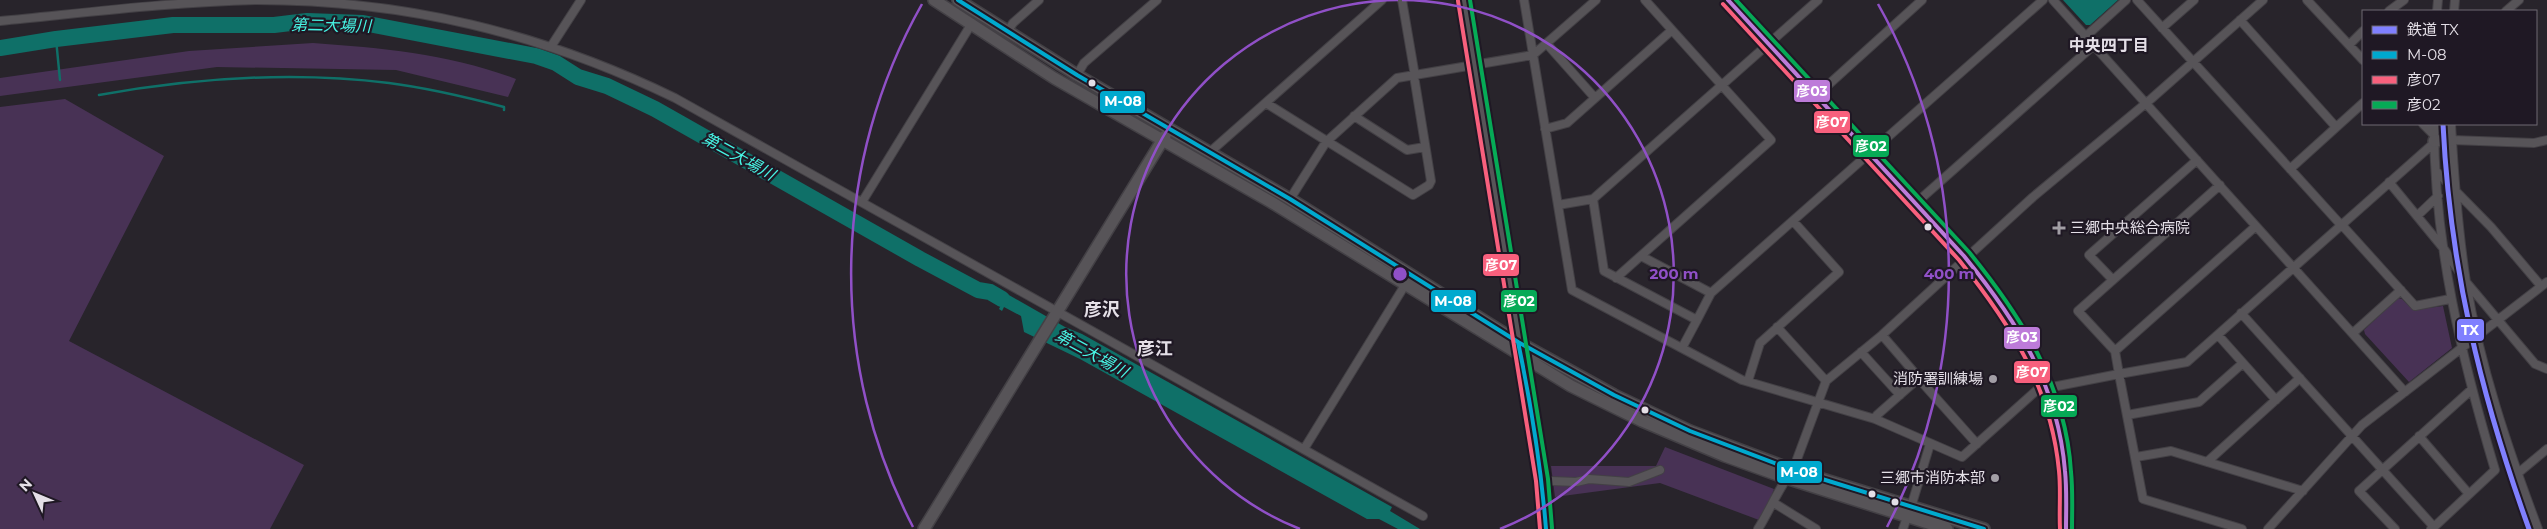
<svg xmlns="http://www.w3.org/2000/svg" width="2547" height="529" font-family="Montserrat,'Noto Sans JP',sans-serif">
<rect width="100%" height="100%" fill="#28242b"/>
<path fill="#483255" d="M313 43C383 48 450 54 516 79L508 97 396 70 217 67 0 96V78L189 51Z
M65 99 164 156 69 341 304 465 270 529H0V107Z
M2398 298 2402 299 2413 310 2443 306 2452 348 2409 382 2365 334 2364 330Z
M1665 447 1774 489 1770 500 1759 520 1660 483 1555 497 1551 466H1656Z"/>
<path fill="#0f7068" d="M2063 0H2118L2090 25H2086Z
M982 287H995L1065 327 1082 334 1392 507 1390 511 1420 529H1398L1379 519H1367L1080 359 1024 332 1021 316 1004 307 1002 311 999 309 1001 305 981 294Z"/>
<g fill="none" stroke-linecap="round" stroke-linejoin="round">
<path stroke="#0f7068" stroke-width="2.5" d="M56 39 60 80
M99 95C194 78 293 71 389 83 428 88 466 97 504 107V110"/>
<path stroke="#0f7068" stroke-width="16" d="M0 48 56 39 173 25H274L307 21 363 23 536 56 556 63 578 77 607 86 655 109 920 259 978 290 990 292 1002 299"/>
<g stroke="#434045" stroke-width="10">
<path id="street" d="M1402 0 1415 76
M1524 0 1572 290 1742 380 1875 419 1962 457 2037 390 2119 374 2115 351 2078 311 2220 185
M1818 0 1593 199 1604 271 1697 320 1711 293 2043 0
M2053 0 2405 392
M2137 0 2341 225
M2307 0 2363 60
M2389 11 2404 0
M2437 11 2438 0
M2454 11 2455 0
M2506 11 2519 0
M2240 20 2336 127
M0 21C84 13 172 2 256 0 406 0 541 33 675 98L1423 516
M2162 28 2194 0
M1008 31 1013 23 1039 0
M2085 37 2126 0
M1547 44 1595 98
M552 45 581 0
M2349 45 2363 31
M1077 75 1084 63 1157 0
M1817 95 1922 0
M1266 103 1413 195 1429 185 1431 181 1414 76
M1354 116 1407 150 1425 147
M2423 124 2434 135
M2451 124C2454 177 2458 230 2466 282 2480 367 2508 449 2538 529
M1545 129 1567 123 1672 30
M2452 140 2534 143 2547 140
M1210 152 1382 0
M2290 169 2363 103
M2436 171 2491 227 2541 286
M2389 182 2444 249 2466 282 2535 364 2547 369
M1290 199 1326 142 1397 78 1533 55 1596 0
M862 202 972 23
M1916 203 2094 45
M1558 205 1593 199
M2417 216 2438 196
M2341 224 2415 306 2450 299
M1641 256 1711 293
M1616 278 1771 140 1645 0
M2113 280 2089 255 2197 160
M2241 313 2434 527 2431 529
M1777 327 1826 381
M2353 333 2401 290
M2218 335 2276 400
M1682 348 1697 320
M2115 351 2256 226
M1861 352 1900 395
M1919 379 1977 444
M1748 381 1760 343 1839 272 1793 221
M2127 415 2199 402 2243 363
M1875 419 1877 415 1919 378 1882 335
M2419 436 2469 494
M1304 449 1405 285
M2136 457 2171 451 2303 491
M2207 462 2300 378
M2517 474 2547 449
M1551 481 1576 482 1589 479 1629 482 1660 470
M1774 503 1816 529
M1911 507 1930 444
M2434 527 2495 470C2461 356 2434 244 2434 124
M1758 529C1769 512 1781 483 1793 470L1826 381 1882 335 2033 197 2151 99 2263 0
M1903 529 1907 517
M2242 529 2143 499 2119 374 2187 362 2434 143
M2268 529 2362 425 2547 282
M2395 529 2359 491 2471 390"/>
</g>
<g stroke="#434045" stroke-width="14">
<path id="secondary" d="M934 0 1054 78 1271 202 1571 386 1642 421 1725 456 1786 478 1947 529
M958 0 1077 75 1290 199 1518 342 1614 395 1690 431 1793 470 1984 529
M1464 0 1542 480 1546 529
M1728 0C1782 60 1837 118 1892 177 1996 289 2074 364 2066 529
M2434 141 2452 140
M924 529 1165 136"/>
</g>
<use href="#street" stroke="#575458" stroke-width="8"/>
<use href="#secondary" stroke="#575458" stroke-width="11"/>
<g stroke="#1f1824" stroke-width="8">
<path id="bus-1" d="M958 0 1077 75 1290 199 1518 342 1614 395 1690 431 1793 470 1984 529
M1518 342C1531 404 1541 466 1546 529"/>
</g>
<g stroke="#1f1824" stroke-width="8">
<path id="bus-2" d="M1458 1 1536 481 1540 529
M1723 4 1959 260C2011 325 2051 387 2059 471 2061 490 2059 510 2060 529"/>
</g>
<g stroke="#1f1824" stroke-width="8">
<path id="bus-3" d="M1470 0 1548 479 1552 528
M1736 0 1969 252C2021 316 2066 386 2071 472 2073 491 2072 510 2072 529"/>
</g>
<g stroke="#1f1824" stroke-width="8">
<path id="bus-4" d="M1728 0 1964 256C2017 321 2058 385 2065 471 2067 490 2066 510 2066 529"/>
</g>
<use href="#bus-1" stroke="#00a9ce" stroke-width="4"/>
<use href="#bus-2" stroke="#f8607d" stroke-width="4"/>
<use href="#bus-3" stroke="#06aa56" stroke-width="4"/>
<use href="#bus-4" stroke="#bd7bd9" stroke-width="4"/>
<g stroke="#1f1824" stroke-width="9">
<path id="rail-1" d="M2443 124C2450 268 2480 393 2529 529"/>
</g>
<use href="#rail-1" stroke="#8080ff" stroke-width="5"/>
</g>
<g fill="none" stroke="#9050c7" stroke-width="2.5">
<path d="M1300 529A274 274 0 0 1 1398 0M1402 0A274 274 0 0 1 1500 529"/>
<path d="M913 527A549 549 0 0 1 922 4M1878 4A549 549 0 0 1 1887 527"/>
</g>
<g fill="#e4dfe7" stroke="#1f1824" stroke-width="2">
<circle cx="1092" cy="83" r="4.5"/>
<circle cx="1928" cy="227" r="4.5"/>
<circle cx="1645" cy="410" r="4.5"/>
<circle cx="1872" cy="494" r="4.5"/>
<circle cx="1895" cy="502" r="4.5"/>
</g>
<g fill="#a29ea5" stroke="#1f1824" stroke-width="2">
<path d="M2056.5 220.5h5v5h5v5h-5v5h-5v-5h-5v-5h5z"/>
<circle cx="1993" cy="379" r="5"/>
<circle cx="1995" cy="478" r="5"/>
</g>
<g text-anchor="middle" stroke-width="4.5" stroke-linejoin="round" paint-order="stroke">
<g font-size="15" fill="#e4dfe7" stroke="#1f1824" text-anchor="end">
<text x="2070" y="233" text-anchor="start">三郷中央総合病院</text>
<text x="1983" y="384">消防署訓練場</text>
<text x="1985" y="483">三郷市消防本部</text>
</g>
<g font-size="16" font-style="italic" fill="#47f5e5" stroke="#1f1824">
<text transform="translate(331 25) rotate(1)" y="6">第二大場川</text>
<text transform="translate(739 156) rotate(29)" y="6">第二大場川</text>
<text transform="translate(1092 353) rotate(29)" y="6">第二大場川</text>
</g>
<g font-size="16" font-weight="bold" fill="#e4dfe7" stroke="#1f1824">
<text x="2109" y="51">中央四丁目</text>
</g>
<g font-size="18" font-weight="bold" fill="#e4dfe7" stroke="#1f1824">
<text x="1102" y="316">彦沢</text>
<text x="1155" y="355">彦江</text>
</g>
</g>
<circle cx="1400" cy="274" r="8" fill="#9050c7" stroke="#1f1824" stroke-width="2.5"/>
<g font-size="15" text-anchor="middle" font-weight="bold" fill="#9050c7" stroke="#1f1824" stroke-width="4.5" stroke-linejoin="round" paint-order="stroke">
<text x="1674" y="279">200 m</text>
<text x="1949" y="279">400 m</text>
</g>
<g stroke="#1f1824" stroke-width="2">
<rect x="1793" y="79" width="38" height="24" rx="5" fill="#bd7bd9"/>
<rect x="1099" y="90" width="47" height="24" rx="5" fill="#00a9ce"/>
<rect x="1813" y="110" width="38" height="24" rx="5" fill="#f8607d"/>
<rect x="1852" y="134" width="38" height="24" rx="5" fill="#06aa56"/>
<rect x="1482" y="253" width="38" height="24" rx="5" fill="#f8607d"/>
<rect x="1500" y="289" width="38" height="24" rx="5" fill="#06aa56"/>
<rect x="1430" y="289" width="47" height="24" rx="5" fill="#00a9ce"/>
<rect x="2456" y="318" width="29" height="24" rx="5" fill="#8080ff"/>
<rect x="2003" y="326" width="38" height="24" rx="5" fill="#bd7bd9"/>
<rect x="2013" y="360" width="38" height="24" rx="5" fill="#f8607d"/>
<rect x="2040" y="394" width="38" height="24" rx="5" fill="#06aa56"/>
<rect x="1776" y="460" width="47" height="24" rx="5" fill="#00a9ce"/>
</g>
<g font-size="14" text-anchor="middle" font-weight="bold" fill="#fff">
<text x="1812" y="96">彦03</text>
<text x="1123" y="106">M-08</text>
<text x="1832" y="127">彦07</text>
<text x="1871" y="151">彦02</text>
<text x="1501" y="270">彦07</text>
<text x="1519" y="306">彦02</text>
<text x="1453" y="306">M-08</text>
<text x="2470" y="335">TX</text>
<text x="2022" y="342">彦03</text>
<text x="2032" y="377">彦07</text>
<text x="2059" y="411">彦02</text>
<text x="1799" y="477">M-08</text>
</g>
<rect x="2362" y="10" width="175" height="115" fill="#1f1824" stroke="#6e6872"/>
<rect x="2372" y="26" width="25" height="8" fill="#8080ff" stroke="#6e6872"/>
<text x="2407" y="35" font-size="15" fill="#e4dfe7">鉄道 TX</text>
<rect x="2372" y="51" width="25" height="8" fill="#00a9ce" stroke="#6e6872"/>
<text x="2407" y="60" font-size="15" fill="#e4dfe7">M-08</text>
<rect x="2372" y="76" width="25" height="8" fill="#f8607d" stroke="#6e6872"/>
<text x="2407" y="85" font-size="15" fill="#e4dfe7">彦07</text>
<rect x="2372" y="101" width="25" height="8" fill="#06aa56" stroke="#6e6872"/>
<text x="2407" y="110" font-size="15" fill="#e4dfe7">彦02</text>
<g transform="translate(35 494) rotate(314)" stroke="#1f1824" stroke-width="4" paint-order="stroke">
<path d="M0-4L9 19L0 12L-9 19Z" fill="#e4dfe7"/>
<text y="-8" font-size="14" font-weight="bold" text-anchor="middle" fill="#e4dfe7">N</text>
</g>
</svg>
